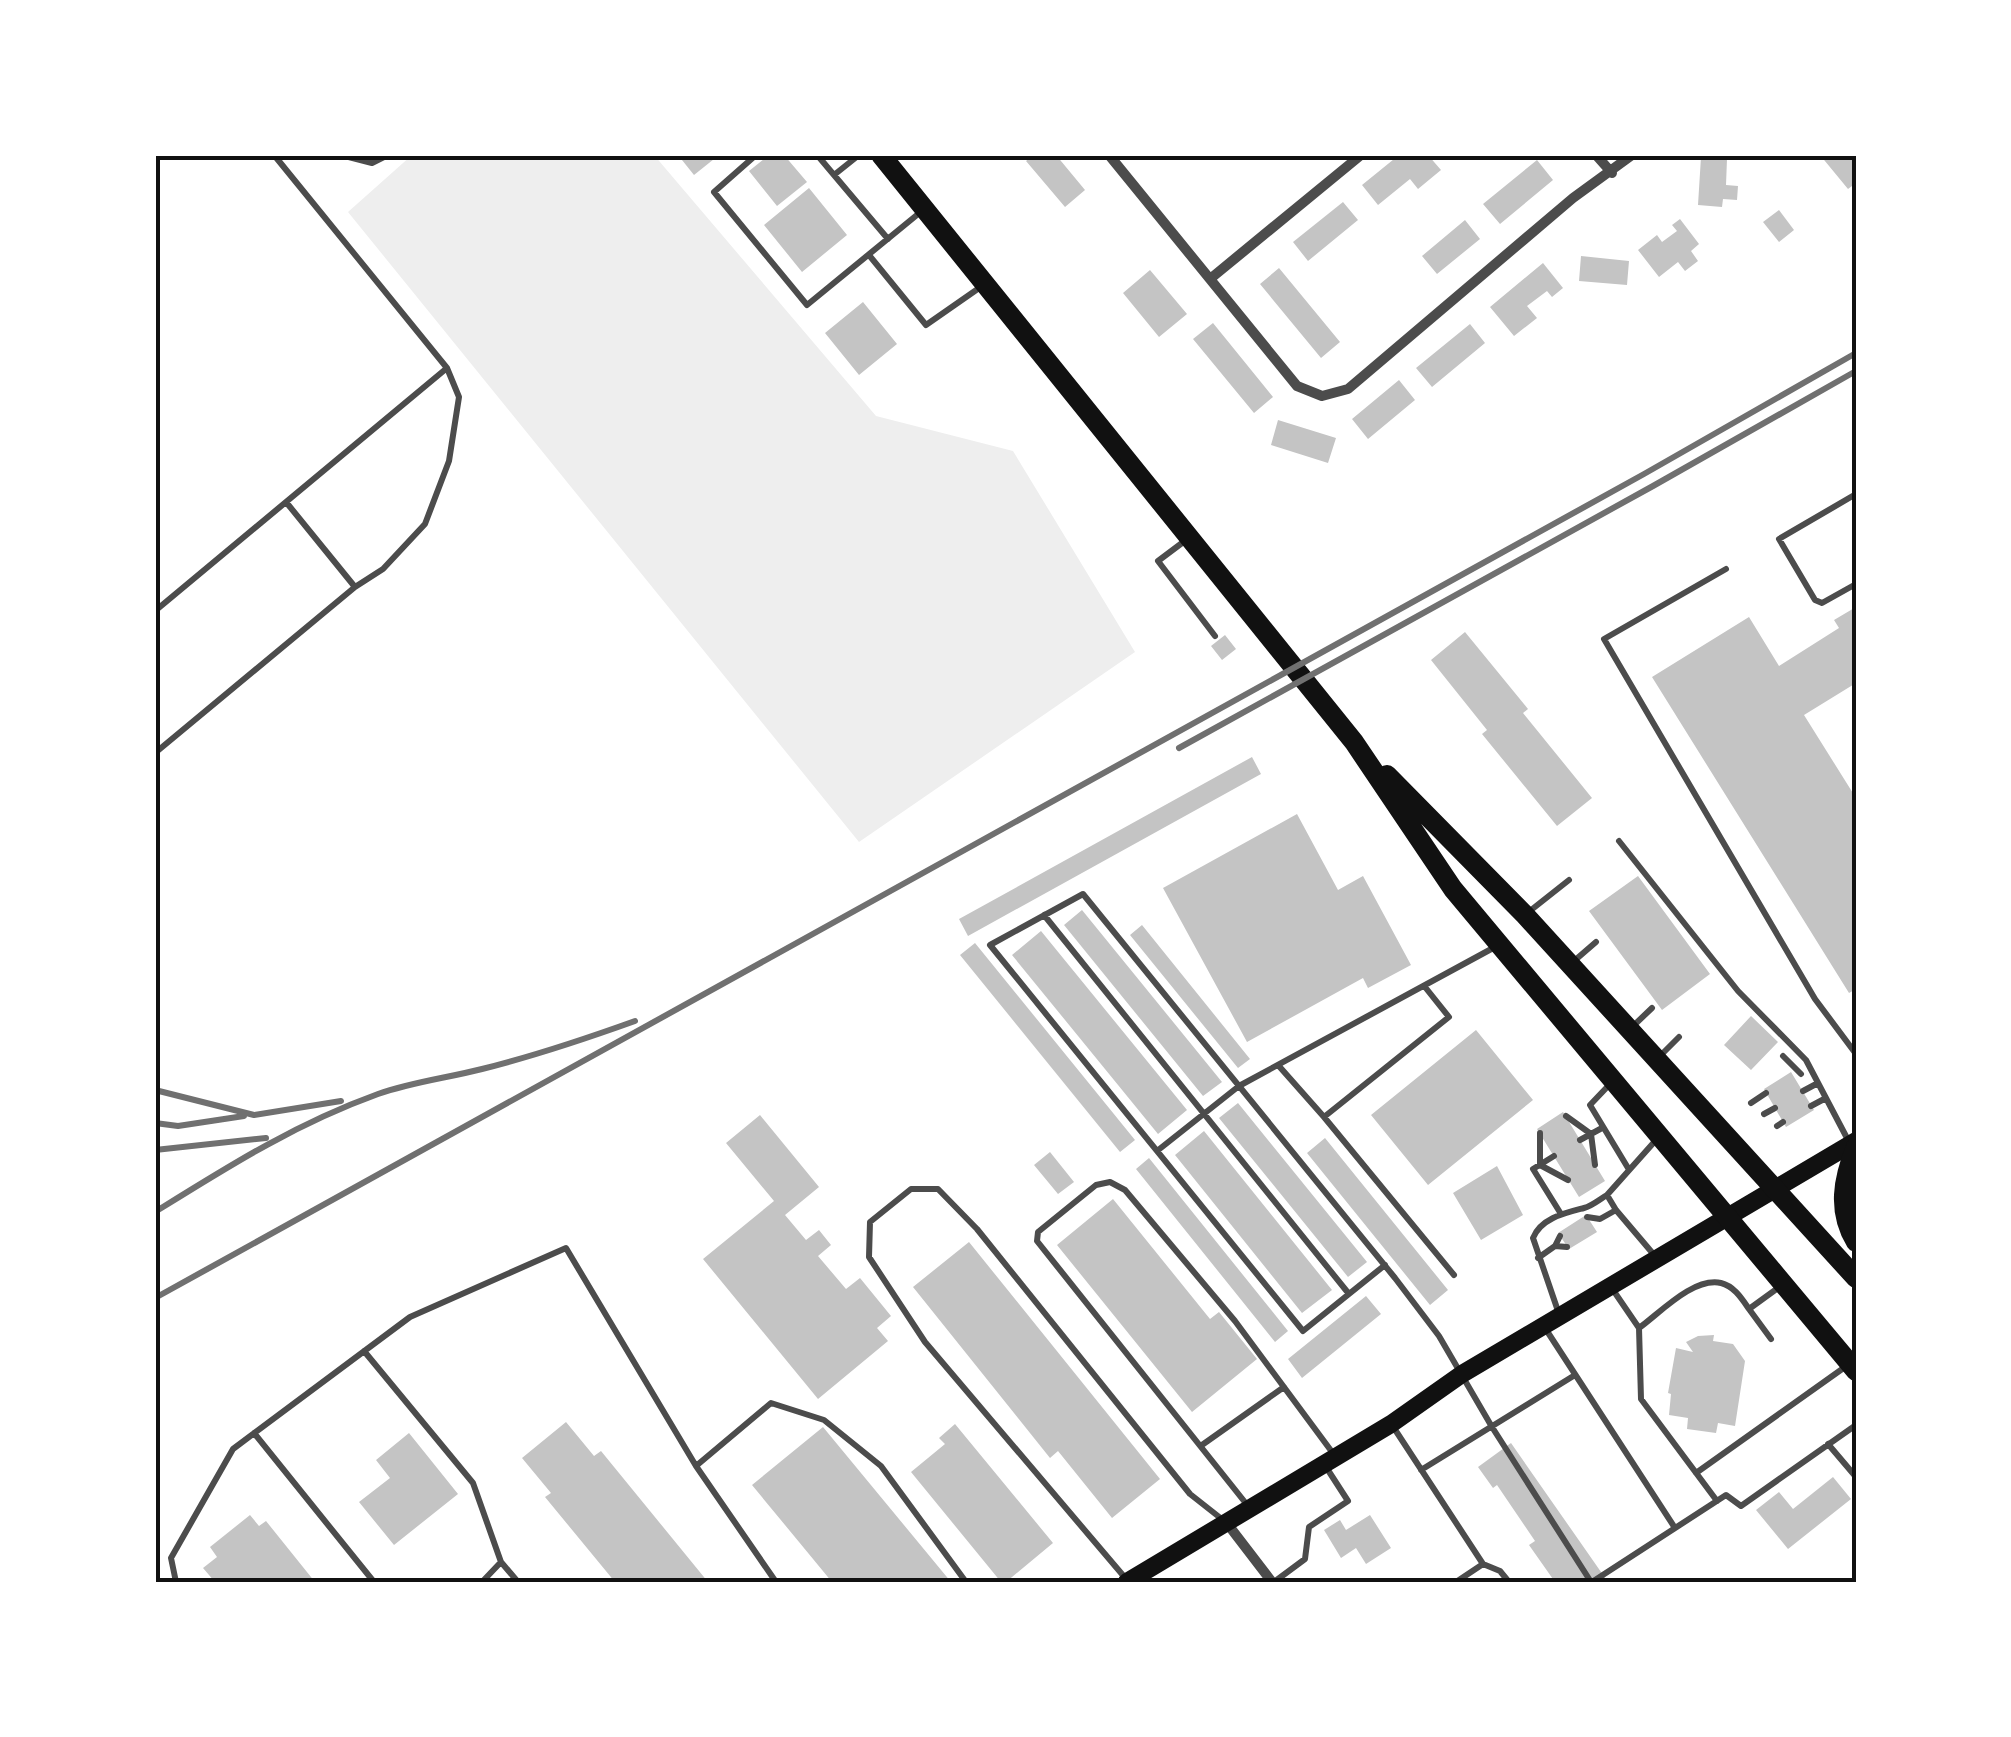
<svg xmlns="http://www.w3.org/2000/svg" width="2011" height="1737" font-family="Literata,serif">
<rect width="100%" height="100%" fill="#fff"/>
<path fill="#eee" d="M412 155H654L876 416 1013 451 1135 652 859 842 348 212Z"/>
<path fill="#c4c4c4" d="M678 155H719L694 175Z
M769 155H784L807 182 777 206 749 171Z
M1033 155H1056L1085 190 1065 207 1026 161Z
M1399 155H1428L1441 170 1418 189 1410 179 1378 205 1362 185Z
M1820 155H1854L1856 183 1848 189Z
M1701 157 1727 159 1726 185 1738 186 1737 200 1723 199 1722 207 1698 205Z
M1537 160 1553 180 1500 224 1483 204Z
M809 188 847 235 802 272 764 225Z
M1343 202 1358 220 1308 261 1293 242Z
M1779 210 1794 230 1779 242 1763 222Z
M1680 219 1699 244 1691 251 1698 261 1685 271 1678 262 1659 277 1638 250 1657 235 1662 242 1677 231 1672 225Z
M1465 220 1480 239 1437 274 1422 256Z
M1581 256 1629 261 1627 285 1579 281Z
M1543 263 1563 288 1552 297 1547 291 1527 306 1537 318 1514 336 1490 307Z
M1279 268 1340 342 1321 358 1260 284Z
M1150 270 1187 314 1159 337 1123 293Z
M863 302 897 344 859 375 825 333Z
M1213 323 1273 397 1254 413 1193 339Z
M1470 324 1485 343 1432 387 1416 368Z
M1399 380 1415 400 1368 439 1352 419Z
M1278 420 1336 438 1328 463 1271 445Z
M1856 607V683L1804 715 1856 798V989L1849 993 1652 677 1749 617 1779 666 1839 628 1834 620Z
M1465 632 1528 709 1523 713 1592 798 1557 826 1482 734 1487 730 1431 660Z
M1225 635 1236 649 1222 660 1211 646Z
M1252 757 1261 774 968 936 959 919Z
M1297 814 1338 890 1363 876 1411 965 1368 988 1363 978 1247 1042 1163 888Z
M1638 876 1710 974 1662 1010 1589 911Z
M1082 910 1222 1082 1203 1096 1064 925Z
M1142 925 1250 1059 1238 1068 1130 935Z
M1041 931 1187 1110 1158 1134 1012 955Z
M975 943 1135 1140 1120 1152 960 955Z
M1751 1016 1778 1042 1751 1070 1724 1045Z
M1476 1030 1533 1100 1428 1185 1371 1115Z
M1791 1072 1814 1110 1786 1127 1764 1089Z
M1238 1103 1367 1262 1348 1277 1219 1118Z
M1563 1112 1605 1181 1579 1197 1537 1129Z
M760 1115 819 1187 785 1215 806 1240 819 1230 831 1245 818 1256 846 1289 860 1278 891 1316 877 1328 888 1341 818 1399 703 1259 774 1201 726 1143Z
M1204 1131 1332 1290 1302 1313 1175 1155Z
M1325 1138 1448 1290 1430 1305 1307 1153Z
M1050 1152 1074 1182 1058 1194 1034 1165Z
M1149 1158 1288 1331 1275 1342 1136 1169Z
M1497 1166 1523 1215 1481 1240 1453 1193Z
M1113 1199 1210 1319 1219 1312 1257 1359 1192 1412 1057 1245Z
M1586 1215 1597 1232 1569 1249 1558 1233Z
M969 1242 1160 1479 1112 1518 1058 1451 1050 1458 913 1287Z
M1366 1296 1381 1314 1302 1378 1288 1359Z
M1714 1335 1713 1341 1733 1344 1745 1361 1735 1426 1718 1423 1716 1433 1687 1429 1688 1418 1669 1415 1671 1394 1668 1393 1676 1348 1693 1352 1686 1342 1698 1336Z
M566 1422 594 1456 601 1451 708 1582H615L545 1497 551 1493 522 1458Z
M955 1424 1053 1543 1006 1582H1001L911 1472 945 1444 939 1438Z
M823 1427 951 1582H832L752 1485Z
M409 1433 458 1494 394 1545 359 1502 390 1478 376 1460Z
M1511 1443 1608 1582H1555L1529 1545 1535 1541 1497 1485 1493 1488 1478 1467Z
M1833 1477 1851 1499 1788 1549 1756 1510 1779 1492 1793 1509Z
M250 1515 259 1526 266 1521 315 1582H215L203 1568 217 1557 210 1547Z
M1370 1515 1391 1548 1366 1564 1356 1548 1341 1558 1324 1530 1340 1520 1346 1530Z"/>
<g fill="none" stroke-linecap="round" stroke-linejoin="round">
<path stroke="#4c4c4c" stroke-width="6" d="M341 155 372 163 388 155
M756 155 714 192 807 305 923 210
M818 156 834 175 859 155
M834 175 888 239
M869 255 926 325 982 286
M1856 494 1779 539 1815 600 1822 603 1856 584
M1186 540 1158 561 1215 636
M1726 569 1604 639 1815 999 1856 1054
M355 587 383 569 425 524 449 461 459 397 447 368
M155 611 447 368 274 155
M155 753 355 587 286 502
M1619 841 1738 991 1806 1060 1848 1140
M1526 914 1569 880
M1044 915 1349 1294
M1574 961 1596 942
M1631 1028 1652 1008
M1783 1056 1801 1074
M1659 1057 1679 1037
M1278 1065 1324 1117 1449 1017 1425 987
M1610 1084 1590 1105 1628 1168
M1803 1091 1818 1083
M1751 1103 1766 1093
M1811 1106 1826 1098
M1764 1114 1775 1108
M1566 1116 1591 1134 1602 1128
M1324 1117 1454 1275
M1777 1126 1783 1122
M1540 1133V1165L1568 1180
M1580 1140 1591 1134 1595 1165
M1157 1151 1239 1086 1495 947
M1554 1156 1533 1169 1561 1214
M1607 1195 1656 1140
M1587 1217 1600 1219 1616 1210
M1560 1236 1555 1246 1567 1247
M1538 1258 1555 1246
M1385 1265 1303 1331 990 945 1083 894 1395 1278 1439 1336 1492 1427 1591 1582
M1611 1287 1639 1328 1641 1399 1717 1501
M1749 1309 1771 1339
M1559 1314 1533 1238C1541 1218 1565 1213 1584 1208 1592 1206 1600 1199 1607 1195L1616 1210 1655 1256
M1545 1328 1675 1528
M1639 1328C1660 1313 1693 1277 1721 1283 1734 1286 1742 1299 1749 1309L1782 1285
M364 1351 473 1483 501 1562
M1392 1425 1483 1564 1500 1571 1509 1582
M254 1433 374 1582
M1828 1444 1856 1477
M1202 1445 1284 1387
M696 1466 771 1403 824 1420 881 1466 966 1582
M1421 1470 1575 1375
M1696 1473 1845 1367
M1248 1506 1037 1241 1038 1232 1096 1185 1110 1182 1125 1190 1235 1321 1335 1456
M1127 1580 925 1342 869 1257 870 1222 911 1189H938L977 1229 1190 1494 1223 1520
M176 1582 171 1558 233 1449 410 1317 566 1248 696 1466 776 1582
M482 1582 501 1562 518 1582
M1274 1582 1305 1559 1309 1527 1348 1501 1326 1467
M1456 1582 1483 1564
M1592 1582 1726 1495 1741 1506 1856 1425"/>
<path stroke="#4c4c4c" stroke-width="10" d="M1109 155 1297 386 1322 396 1348 389 1573 198 1632 155
M1596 155 1612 173
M1210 279 1361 155
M1226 1522 1272 1582"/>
<path stroke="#111" stroke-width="18" d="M1127 1582 1391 1424 1462 1374 1856 1141"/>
<path stroke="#111" stroke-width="20" d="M881 155 1354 742 1453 889 1856 1371
M1387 775 1525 915 1856 1278
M1856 1147C1843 1179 1837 1211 1856 1242"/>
<path stroke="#707070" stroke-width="6" d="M1179 748 1653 486 1856 371
M155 1090 254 1115 341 1101
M155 1123 178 1126 244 1116
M155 1150 266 1138
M155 1212C229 1166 295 1124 378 1094 412 1082 447 1078 482 1069 534 1056 585 1039 635 1021
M155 1298 1644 474 1856 353"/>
</g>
<rect width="2011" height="1737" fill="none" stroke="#ffffff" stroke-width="315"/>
<rect x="158" y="158" width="1696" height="1422" fill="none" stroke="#111" stroke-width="4"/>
</svg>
